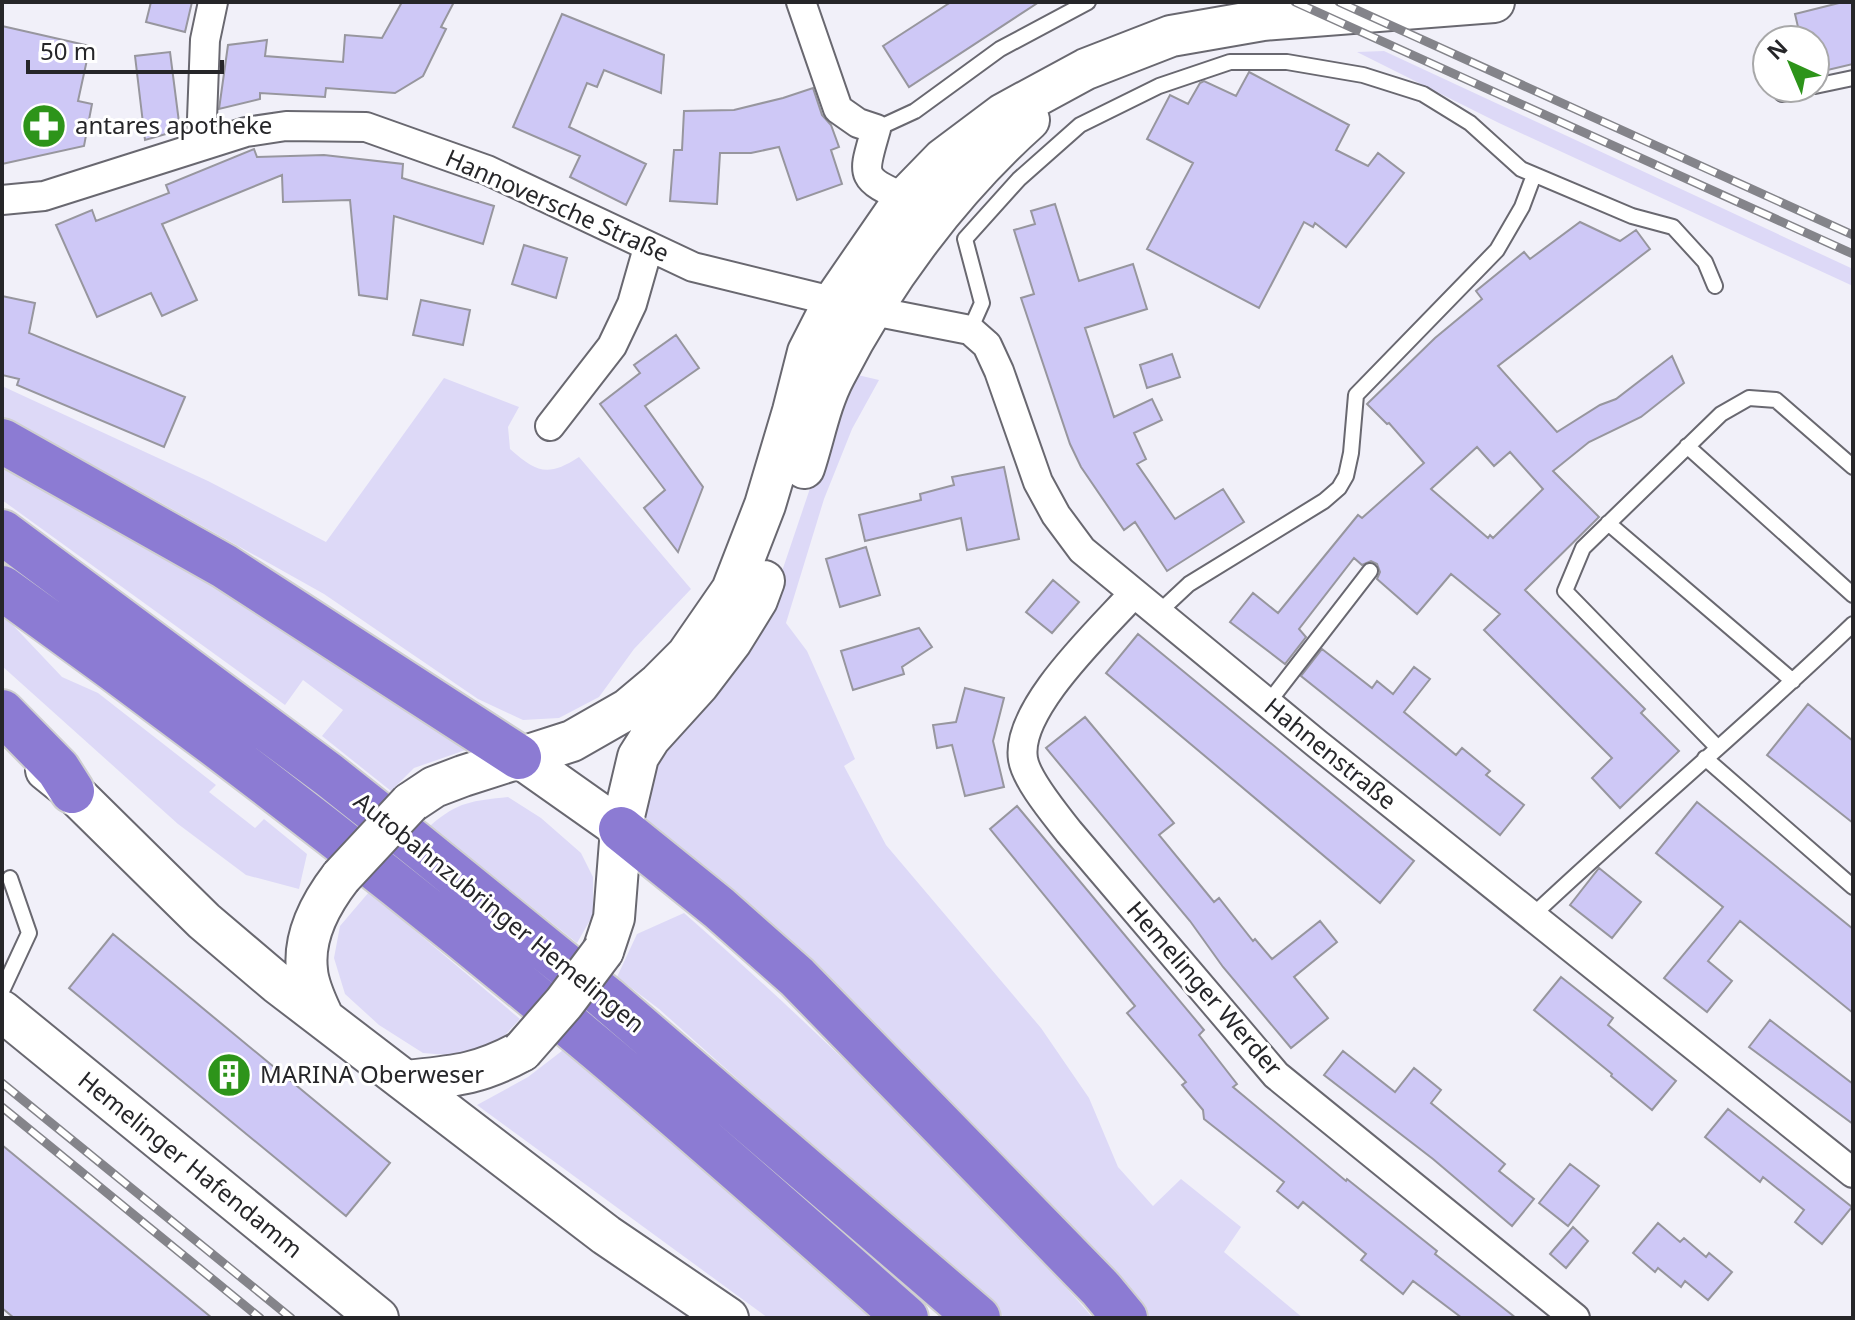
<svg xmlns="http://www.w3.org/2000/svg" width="1855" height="1320" font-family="'Noto Sans',sans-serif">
<rect width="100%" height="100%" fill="#f1f0f9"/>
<path fill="#ddd9f7" d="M1384 51 1853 269V286L1499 123 1357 52Z
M849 373 879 380 852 429 824 499 786 623 807 651 855 759 844 766 886 845 1041 1028 1089 1098 1118 1167 1153 1206 1181 1179 1241 1227 1224 1252 1303 1318H1141L641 820 649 767 776 589Z
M444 378 519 407 508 427 510 449C537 473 548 477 579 457L691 589 634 649 599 697 559 718 523 720 478 699 324 594 131 486 2 419V386L208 481 326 542Z
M2 459 231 588 477 746 414 768 391 791 322 736 343 710 303 680 285 705 2 500Z
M2 606 27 624 8 620 62 677 98 693 216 785 209 792 255 828 264 819 307 854 299 889 246 875 178 824 2 666Z
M508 797 541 818 581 853 593 877V915L577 943 430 826C458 801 473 801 508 797Z
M369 892 520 1019 492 1049 460 1056 423 1053 379 1025 345 994 334 958 340 926Z
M684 913C787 1003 886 1098 981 1197 1019 1237 1057 1276 1093 1318H1005L659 1009 617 977 637 934Z
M567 1047 885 1318H768L477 1105 528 1077Z"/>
<path fill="#cec8f6" stroke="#97969e" stroke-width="2" fill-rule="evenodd" d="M151 2H192L185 32 146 22Z
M402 2H454L441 27 446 29 423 76 395 93 326 88 325 97 260 93V99L219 109 228 45 267 40 265 56 343 62 345 35 382 38Z
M951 2H1039L909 87 883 46Z
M1843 2H1853V64L1815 73V40H1801L1795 14Z
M562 14 664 55 661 93 604 70 597 87 587 83 569 127 646 164 626 205 570 177 580 156 513 127Z
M2 26 90 46 78 101 92 104 84 146 2 164Z
M170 52 180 130 145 140 135 56Z
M1249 72 1349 125 1336 150 1368 166 1378 153 1404 173 1346 247 1315 223 1313 227 1304 222 1259 308 1147 249 1193 163 1147 139 1170 95 1188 104 1200 83 1204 81 1236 96Z
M813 88 822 115 831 125 839 147 831 150 842 184 797 200 779 147 751 153H720L717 204 670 201 674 150H682L684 111 734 110 783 98Z
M254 149 257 157 324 155 403 164 402 178 494 206 483 244 394 216 387 299 359 295 350 200 283 202 282 175 162 224 197 300 162 316 151 293 97 317 56 225 92 210 96 221 169 193 166 185Z
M1055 204 1079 281 1133 264 1147 309 1085 328 1114 417 1152 399 1162 420 1134 433 1146 459 1137 464 1175 519 1223 489 1244 522 1167 571 1135 522 1124 530 1081 467 1070 444 1021 298 1034 294 1014 230 1035 224 1031 211Z
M1580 222 1620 241 1636 230 1650 249 1498 366 1557 432 1600 405 1616 399 1672 356 1684 383 1641 417 1589 442 1553 471 1599 517 1525 590 1645 709 1641 713 1679 751 1620 808 1592 778 1612 758 1484 630 1500 614 1451 574 1417 614 1377 579 1380 572 1377 564 1371 561 1362 565 1354 558 1299 629 1306 637 1285 664 1230 622 1253 593 1278 613 1358 515 1362 518 1424 463 1389 423 1387 424 1367 404 1435 338 1482 299 1476 291 1524 252 1530 259ZM1477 447 1494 466 1510 452 1543 489 1493 538 1490 535 1488 538 1431 489Z
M524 245 567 258 556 298 512 284Z
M2 296 35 303 29 333 185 397 164 447 17 385 19 379 2 375Z
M421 300 470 310 463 345 413 335Z
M676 335 699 368 645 406 703 487 678 552 644 508 665 490 600 404 640 373 634 365Z
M1172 354 1180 377 1147 388 1140 365Z
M1004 467 1019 539 967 550 961 518 865 541 859 515 921 500 920 494 954 485 952 477Z
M866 547 880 595 840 607 826 559Z
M1053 580 1079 602 1052 633 1026 612Z
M919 628 932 647 902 667 904 674 853 690 841 651Z
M1138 634 1414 861 1380 903 1106 673Z
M1322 649 1372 688 1377 681 1393 694 1414 667 1430 679 1404 712 1456 755 1462 748 1490 771 1486 775 1524 805 1500 835 1301 676Z
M965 688 1004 698 993 741 1004 787 965 796 952 745 937 748 933 725 956 722Z
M1808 704 1853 741V823L1767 755Z
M1085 717 1174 823 1159 835 1214 902 1219 898 1253 941 1255 939 1272 959 1320 921 1337 942 1294 977 1328 1018 1291 1048 1223 967 1190 921 1046 748Z
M1697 802 1853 929V1013L1740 921 1708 961 1732 981 1707 1012 1664 978 1723 907 1656 853Z
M1017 806 1204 1030 1199 1035 1237 1084 1233 1087 1346 1181 1347 1179 1437 1251 1435 1254 1516 1318H1462L1413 1281 1403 1294 1361 1260 1366 1254 1303 1202 1298 1208 1277 1191 1284 1182 1204 1119 1203 1110 1182 1085 1186 1082 1127 1013 1135 1006 990 829Z
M1599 868 1641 902 1612 938 1570 905Z
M113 934 390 1163 346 1216 69 988Z
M1561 977 1613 1018 1608 1025 1676 1081 1652 1110 1611 1076 1612 1074 1534 1010Z
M1770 1020 1853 1084V1124L1749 1047Z
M1343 1051 1395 1092 1414 1068 1441 1090 1431 1103 1505 1164 1499 1171 1534 1199 1512 1226 1433 1159 1324 1075Z
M1728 1109 1852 1207 1822 1244 1795 1222 1804 1210 1763 1177 1760 1182 1705 1137Z
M2 1145 212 1318H14L2 1308Z
M1570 1164 1599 1186 1568 1226 1539 1203Z
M1658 1223 1680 1242 1684 1238 1706 1257 1709 1253 1732 1272 1708 1300 1685 1281 1681 1287 1658 1268 1655 1272 1633 1253Z
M1573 1227 1588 1241 1566 1268 1550 1254Z"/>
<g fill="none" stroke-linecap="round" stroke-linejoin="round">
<g stroke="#696870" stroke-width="18">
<path id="lane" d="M1815 86 1853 78
M1780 88 1782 94 1807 88
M876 129 915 111 1000 49 1088 2
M970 330 982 303 965 239 1019 179 1080 125 1159 86 1230 62H1287L1363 75 1423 94 1470 123 1521 169 1632 216 1673 227 1705 262 1715 286
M1687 446 1853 595
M1608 523 1793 681
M1158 613 1189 584 1324 501 1339 488 1346 476 1351 453 1356 395 1497 250 1522 207 1534 175
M1268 703 1370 571
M1717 747 1565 591 1583 548 1721 414 1749 398 1776 400 1853 467
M1705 758 1853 887
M1532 916C1637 817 1749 724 1853 624
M2 991 29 933 10 878"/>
</g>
<g stroke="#696870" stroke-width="32">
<path id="street" d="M801 2 838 109 858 123 876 129C863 175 858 178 905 198
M201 145 205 40 213 2
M2 200 44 196 246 132 286 126 366 127 487 170 693 267 873 311 970 330 987 345 999 371 1038 482 1056 515 1082 550 1316 743 1853 1173
M550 426 612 346 632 304 648 248
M1134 593C1102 629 1015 709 1023 759 1026 780 1056 815 1069 832L1276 1075 1575 1318"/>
</g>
<g stroke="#696870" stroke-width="44">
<path id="secondary" d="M804 468C814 438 820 403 835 375 883 281 950 191 1029 120
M519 757 621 829
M46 770 72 791 204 921 277 983 606 1235 728 1318
M410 803 434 787 463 776 572 741 628 709 659 683 687 655 732 590 765 505 793 411 808 352 834 301 905 198 943 159 1003 114 1086 69 1171 36 1263 20 1494 2
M603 951 614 918 621 829 638 757 650 738 699 684 731 642 757 600 764 581
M2 1011 378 1318
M323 1017C316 1002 308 986 307 970 303 936 321 903 341 877
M406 1081C454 1076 478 1075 522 1051"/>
</g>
<g stroke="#cfcfd0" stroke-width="48">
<path id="highway" d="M2 441 224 566 519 757
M2 532 329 775 416 844 606 998 978 1318
M2 588C199 729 391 877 577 1032 689 1125 797 1222 906 1318
M2 712 58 769 72 791
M621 829 719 908 797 977 1101 1289 1125 1318"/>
</g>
<use href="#lane" stroke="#fff" stroke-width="14"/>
<use href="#street" stroke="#fff" stroke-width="28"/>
<use href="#secondary" stroke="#fff" stroke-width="40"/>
<use href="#highway" stroke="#8c7bd3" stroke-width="44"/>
<g stroke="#84848a" stroke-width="9">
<path id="rail" d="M1295 2 1853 254
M1339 2 1853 235
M2 1083 291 1318
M2 1107 260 1318"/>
</g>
<use href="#rail" stroke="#fff" stroke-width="6" stroke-dasharray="18" stroke-linecap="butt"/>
<g stroke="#696870" stroke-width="44" stroke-linecap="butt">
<path id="secondary-bridge" d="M341 877 410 803
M522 1051 564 1003 603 951"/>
</g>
<use href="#secondary-bridge" stroke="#fff" stroke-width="40"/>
</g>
<defs>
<g id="pharmacy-disc" transform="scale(2.3)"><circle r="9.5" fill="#2d941a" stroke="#fff"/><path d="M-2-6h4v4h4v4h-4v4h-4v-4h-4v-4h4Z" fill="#fff"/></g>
<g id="building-disc" transform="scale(2.3)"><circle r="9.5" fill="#2d941a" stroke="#fff"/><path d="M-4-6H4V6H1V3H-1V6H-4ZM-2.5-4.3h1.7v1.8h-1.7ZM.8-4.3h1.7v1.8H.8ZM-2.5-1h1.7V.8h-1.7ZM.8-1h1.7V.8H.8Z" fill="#fff"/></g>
</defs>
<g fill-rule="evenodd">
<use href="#pharmacy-disc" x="44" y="126"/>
<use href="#building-disc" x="229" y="1075"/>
</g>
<g text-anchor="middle" stroke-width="6" stroke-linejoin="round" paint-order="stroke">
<g font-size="24" fill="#262629" stroke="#fff" text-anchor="start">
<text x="75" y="134">antares apotheke</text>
<text x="260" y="1083">MARINA Oberweser</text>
</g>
<g font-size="24" fill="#262629" stroke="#fff">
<text transform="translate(557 206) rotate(24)" y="8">Hannoversche Straße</text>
<text transform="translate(1330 754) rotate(39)" y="8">Hahnenstraße</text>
<text transform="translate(499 913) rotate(39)" y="8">Autobahnzubringer Hemelingen</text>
<text transform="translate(1204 989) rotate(49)" y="8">Hemelinger Werder</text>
<text transform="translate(190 1165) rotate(39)" y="8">Hemelinger Hafendamm</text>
</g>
</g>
<rect width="1855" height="1320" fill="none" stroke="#262629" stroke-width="8"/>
<g transform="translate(1791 64) rotate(316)"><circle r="38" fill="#ffffff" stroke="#a8a8a9" stroke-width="2"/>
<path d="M0-6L14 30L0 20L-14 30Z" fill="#2d941a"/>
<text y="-12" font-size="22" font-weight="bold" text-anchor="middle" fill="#262629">N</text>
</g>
<path d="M28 60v12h194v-12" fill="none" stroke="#262629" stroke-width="4"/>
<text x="40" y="60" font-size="24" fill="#262629" stroke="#ffffff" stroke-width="6" paint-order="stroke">50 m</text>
</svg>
